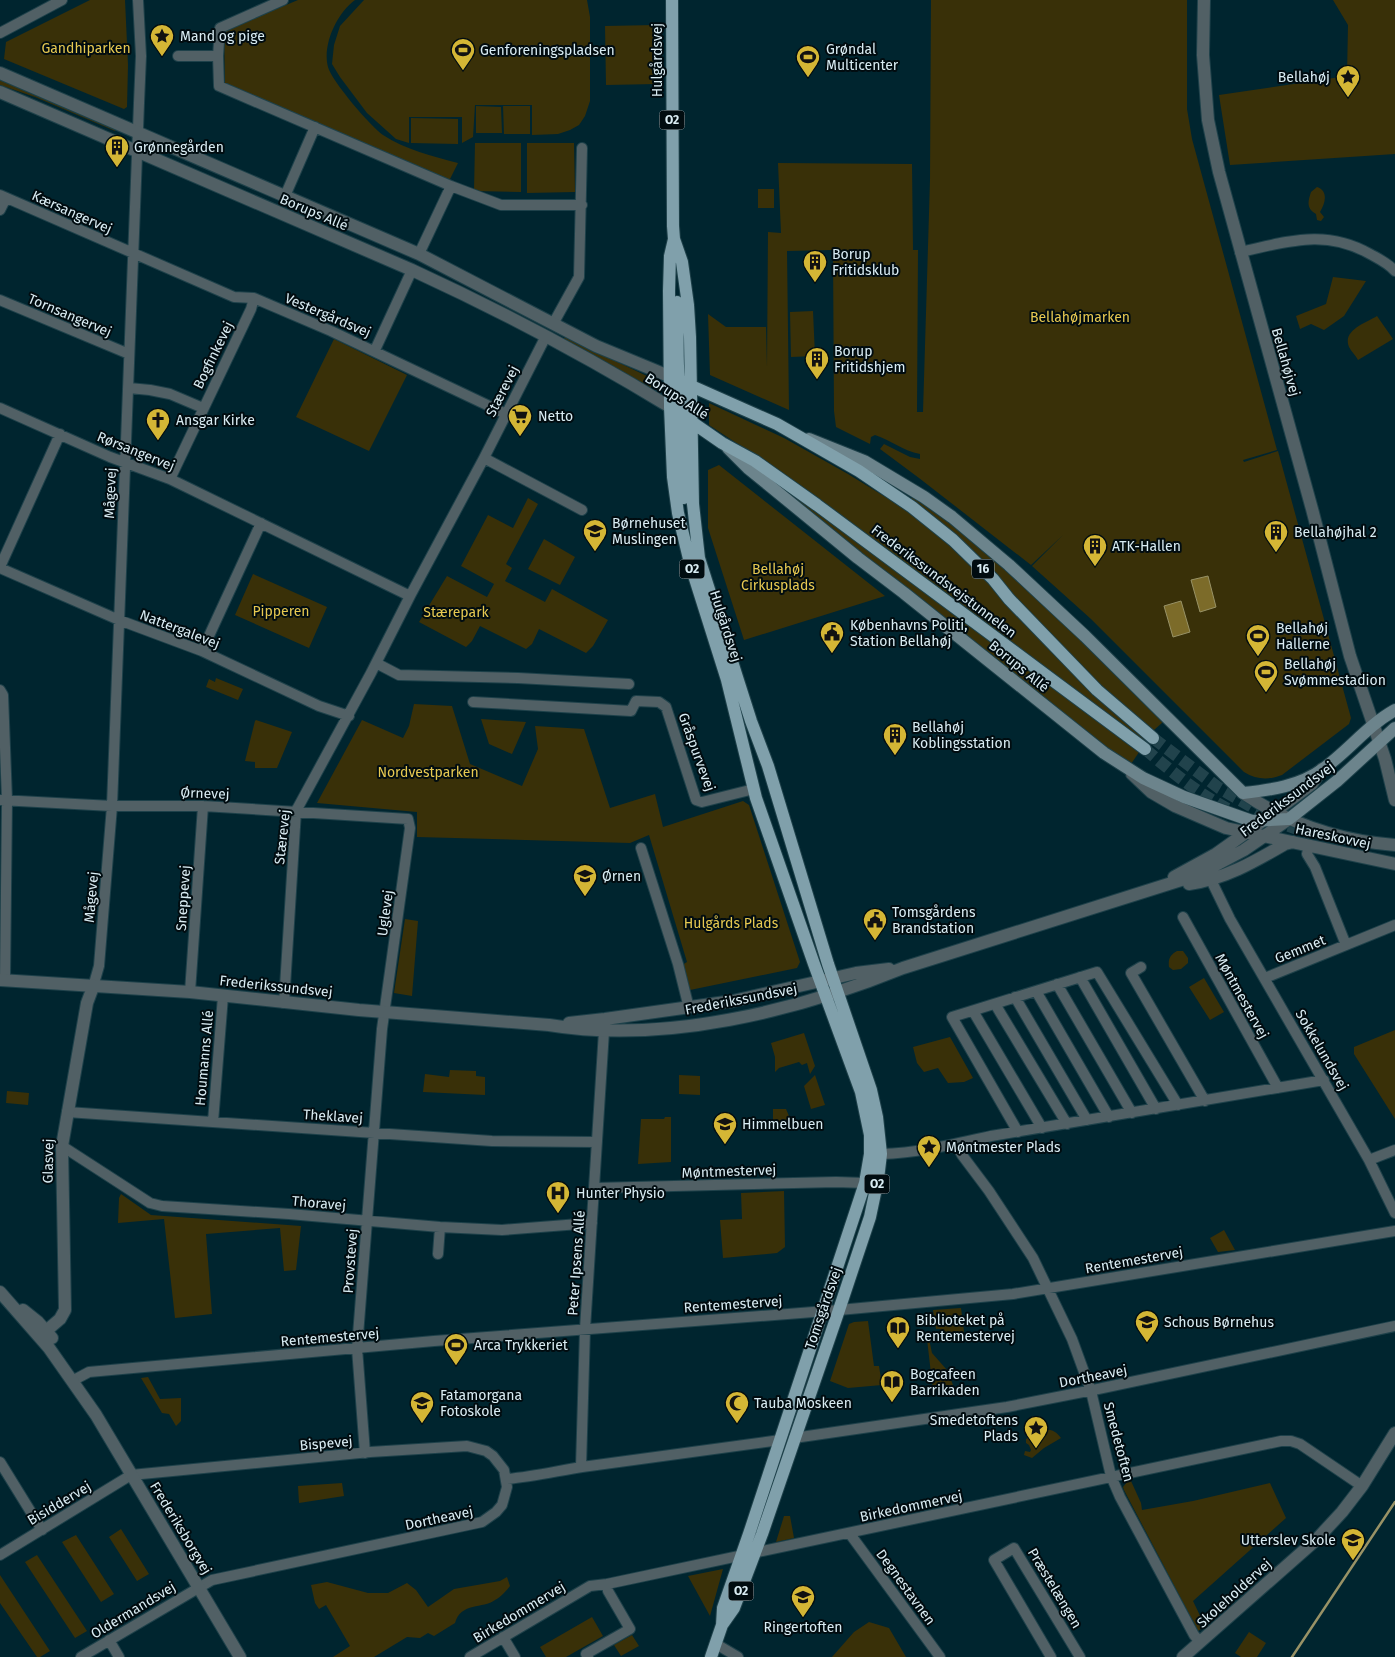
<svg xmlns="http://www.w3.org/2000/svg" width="1395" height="1657" font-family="'Fira Sans',sans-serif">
<rect width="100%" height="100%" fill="#00252f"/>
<path fill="#393008" d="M90 0H125L128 65 127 107 124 109 4 59 6 42Z
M298 0H355C337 13 322 45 328 67 331 80 371 127 383 135 406 150 432 156 458 163L449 181 225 85 224 31Z
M364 0H587L590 17V101L585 116 579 125 570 130 558 134 532 135V105H475L473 137 462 143V117H409V143L396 139 367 113 340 77 332 64 334 45 340 26Z
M931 0H1187V109L1192 139 1277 450 1243 460 1244 462 1278 451 1351 718 1349 724 1282 775C1269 780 1257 780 1244 772L1091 619 1032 566 1063 535 1031 565 919 478 880 449 884 444 910 457 920 459V454C903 451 891 440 875 435L871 437 870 444 836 427 834 411 833 250 787 251 789 410 710 375 708 314 726 327H766L767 367 768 232 781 233 778 163 912 164 913 250H918L917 412H923L930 180Z
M1333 0H1395V154L1230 165 1219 95 1347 76 1348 25Z
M656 25 657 84 606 85 605 26Z
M0 80 115 129V131L35 97 0 85Z
M476 106 501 107 502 133H476Z
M503 106H530V134H504Z
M411 118 458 119V144L411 143Z
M475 143H521V192L474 191Z
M527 143H574L575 192 527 193Z
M1317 187C1329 191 1325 204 1320 212L1324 217 1321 221 1317 220 1316 214C1306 209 1308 201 1311 192Z
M758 189H774V208H758Z
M1333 277 1366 281 1344 316 1324 330 1311 324 1300 329 1296 316 1326 304Z
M813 311 815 356 791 357 790 312Z
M1377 316 1393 339 1358 360C1356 356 1351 351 1349 347 1342 330 1366 323 1377 316Z
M565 337 651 378V388L564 339Z
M334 339 407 375 369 451 296 417Z
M709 403 784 438 848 474 887 498H916L964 534 1043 601 1163 722 1154 730 1131 764 1085 732 795 500 794 481 709 425Z
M719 465 885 596 744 640 708 528V470Z
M528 498 538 504 506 564 512 568 505 581 545 602 552 589 608 620 593 646 586 653 539 629 532 644 526 649 480 626 472 641 466 647 419 622 447 576 487 597 494 584 461 566 488 515 513 528Z
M544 539 575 557 560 585 528 569Z
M253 574 327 607 309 648 235 615Z
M216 678 243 689 238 700 206 687 209 679 215 682Z
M414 704 452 706 470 764 522 786 538 749 535 726 584 729 610 808 655 794 663 827 743 801 749 805 800 962 797 968 690 990 682 965 687 962 649 835 630 843 417 837V812L317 803 362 720 403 738 409 726Z
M481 719 526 722 512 754 489 744Z
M256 720 292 732 277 768H255V762L245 761 255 721Z
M405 919 418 921 412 996 394 993Z
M1177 951H1183L1188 958V963L1181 969 1173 970 1169 967C1168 959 1170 955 1177 951Z
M1204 978 1224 1012 1210 1020 1189 987Z
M1395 1030V1119L1354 1054V1047Z
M804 1033 815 1066 810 1074 807 1063 802 1065 799 1062 779 1068 775 1072V1057L771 1043Z
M950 1037 973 1078 964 1082 948 1083 938 1068 924 1072 917 1063 913 1047Z
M450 1070 476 1071V1076L485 1077V1095L423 1092 425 1074 449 1077Z
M679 1075 700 1076V1095L679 1094Z
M815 1075 825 1105 811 1109 804 1086Z
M7 1091 29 1093 28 1105 6 1103Z
M773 1109H786L792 1123V1128H773Z
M665 1117H671V1162L638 1164 641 1119H664Z
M784 1191 785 1247 777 1253 723 1258 720 1220 742 1219 741 1193Z
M121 1194 151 1215 301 1226 296 1270 284 1271 280 1228 206 1234 212 1314 175 1318 164 1219 118 1223 119 1198Z
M1224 1230 1235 1250 1218 1252 1210 1238Z
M961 1308 965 1340 958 1339 956 1332 942 1334 940 1329H936L933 1310Z
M868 1321 874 1366H879L882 1385 848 1388 830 1381 849 1324 854 1322Z
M927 1339H929L932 1353 947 1370 953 1385 933 1391Z
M148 1377 160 1399 181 1398V1421L176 1426 169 1414 162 1413 141 1378Z
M1044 1430C1051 1429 1056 1431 1061 1438L1044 1448 1032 1458 1024 1455 1025 1451 1030 1452 1031 1450 1029 1445 1026 1443V1439Z
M1131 1481 1141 1503 1142 1510 1193 1501 1270 1483 1286 1518 1193 1601 1205 1626 1198 1631 1124 1490 1123 1487 1127 1482Z
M342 1483 344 1496 299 1503 298 1486Z
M784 1516H790L794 1538 776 1542Z
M121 1529 149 1574 137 1581 109 1537Z
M76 1535 114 1594 101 1602 62 1542Z
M37 1555 87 1631 75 1638 25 1562Z
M723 1569 710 1616 688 1576Z
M0 1575 50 1651 40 1657H37L0 1603Z
M507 1577 510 1586C506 1591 501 1597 495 1600 483 1609 461 1602 455 1623L434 1636 428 1633 420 1638 407 1637 374 1657H333L350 1646 326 1605 319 1609 315 1603 311 1585 327 1582 368 1593H388L407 1583 416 1590 428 1607 454 1589 500 1581Z
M592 1617 603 1636 566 1657H546L540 1647Z
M869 1622 889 1628 906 1657H832L854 1632Z
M1249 1632 1266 1643 1257 1657H1241L1235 1653Z
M632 1635 639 1646 621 1656 614 1645Z"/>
<path fill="#7c6b29" stroke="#989266" d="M1208 576 1216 607 1200 612 1191 580Z
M1181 601 1190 632 1173 637 1164 606Z"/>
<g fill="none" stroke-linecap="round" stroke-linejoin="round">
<path stroke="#989266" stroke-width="2.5" d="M1292 1657 1395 1502"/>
<path stroke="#21434c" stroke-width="12" stroke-dasharray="12 6" stroke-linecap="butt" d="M1153 738 1219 788 1280 823 1312 834
M1145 749C1171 771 1197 793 1228 809"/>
<g stroke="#1e414a" stroke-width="12">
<path id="minor" d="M283 0 220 28 218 56 219 86 451 186 501 205H582
M0 33 62 0
M178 56H218
M0 195 234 297 254 298 331 331 506 414
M285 196 315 127
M0 210 6 198
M1240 252C1287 242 1325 228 1370 254 1379 259 1388 263 1395 271
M419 254 451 186
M0 300 129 354
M553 324 579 277 582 148
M375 350 412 270
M129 388 150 390 170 394 203 408
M0 408 110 457 170 479 410 596
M484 458 582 510
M170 479 251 309 254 298
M0 567 60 434
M0 568 119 620 202 651 319 706 349 716
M202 651 261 523
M376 663 399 675 518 678 629 684
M0 690 3 695 7 800 5 980
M473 702 631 711 636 701 659 702 666 707 696 800 702 802 754 789
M0 800 112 806H203L408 819 410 828 382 1029 357 1348 365 1453
M1309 845 1307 854 1315 867 1346 945
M641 848 678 964 689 1008
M1211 880 1230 919 1369 1160 1395 1213
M1183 917 1278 1088
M1141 967 1131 973 1205 1101
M1080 977 1156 1109
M1265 978 1395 925
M1057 984 1132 1113
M93 987 99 966 112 806 139 103 141 56 138 0
M1036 991 1109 1117
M190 992 203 806
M1015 997 1087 1120
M284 1003 296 811 371 673 410 596 484 458 546 336
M995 1004 1067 1124
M973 1011 1042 1128
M67 1112 492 1141 597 1142
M213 1122 223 996
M1018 1132 952 1017 1097 972 1178 1105
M956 1144 962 1155 989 1191 1033 1258 1072 1339 1091 1391 1111 1476 1120 1497 1194 1635 1200 1642
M62 1146 150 1203 162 1206 289 1214 440 1227 502 1230 592 1223
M881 1154C917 1153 955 1144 991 1136L1324 1080
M1369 1160 1395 1150
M594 1188 836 1182 865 1183
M438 1254 440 1227
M72 1381 89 1372 133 1368 434 1341 839 1310 1013 1294 1395 1231
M794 1438 1007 1407 1098 1389 1395 1326
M0 1462 42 1530
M581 1467 585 1329 604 1031
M507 1479C532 1477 557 1471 582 1467 648 1458 714 1449 780 1440
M850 1534 940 1657
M0 1555 131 1475 370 1452 467 1446 486 1451 493 1456 504 1470 507 1487 502 1505 496 1512 482 1522 212 1580 81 1657
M503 1637 515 1657
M109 1640 119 1657
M716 1644 738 1657
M470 1657 590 1586 607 1584 1281 1441H1291L1300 1444 1362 1486
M588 1657 586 1654 630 1629 608 1591 607 1584
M1051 1657 994 1560 1014 1548 1080 1657"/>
</g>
<g stroke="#1e414a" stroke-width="14">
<path id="tertiary" d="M1204 0 1203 55 1208 120 1219 172 1312 509 1350 656 1385 759 1395 800
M0 73 419 254 596 346 671 377
M0 92 412 270C501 311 587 356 670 407
M1132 774 1151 792 1175 806 1226 828 1395 864
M1243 793C1289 824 1339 841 1395 845
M1174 877 1216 854 1261 822 1312 784 1322 769
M1189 884C1225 879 1254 862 1285 844L1293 842
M0 980 190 992 359 1010 549 1025C664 1044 797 1011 903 968L1197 875 1244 850 1289 819
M569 1023 605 1019 733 1001 856 973 889 969
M0 1292 49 1348 96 1415 240 1657
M23 1310 38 1322 52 1338
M46 1331 60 1319 65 1310 62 1146 87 1003 93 987
M1183 1657 1317 1539 1342 1512 1362 1486 1395 1433"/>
</g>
<g stroke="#1e414a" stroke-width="14">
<path id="secondary" d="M809 439 864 461 924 497 952 517 1009 565 1085 636 1243 793C1271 790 1300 786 1323 769 1348 751 1368 725 1395 710
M728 448 748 468 858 558 904 593 1104 753 1143 778 1184 797 1252 821 1289 819 1337 781 1395 728"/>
</g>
<g stroke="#1e414a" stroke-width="14">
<path id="primary" d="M672 0 673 226 674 239 682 262 688 305 690 337 693 504 699 558 751 721 768 766 828 964 871 1090 877 1117 881 1154 878 1179 870 1217 839 1310 762 1534 734 1608 722 1625 711 1657
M674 239 670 256 669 291 670 407 673 477 678 513 690 563 727 680 756 798 814 964 861 1092 870 1135V1154L865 1183 749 1534 723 1608 722 1625
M677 302C680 338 672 384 689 416
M671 377 777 424 859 471 912 507 953 540 993 579 1009 599 1097 690 1153 738
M670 407 722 443 755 461 817 505 1145 749
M678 408 681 426 684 498"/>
</g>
<use href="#minor" stroke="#516065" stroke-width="10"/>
<use href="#tertiary" stroke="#516065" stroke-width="12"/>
<use href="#secondary" stroke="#6c848c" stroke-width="12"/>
<use href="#primary" stroke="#80a0ab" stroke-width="12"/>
</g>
<defs>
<g id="sight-pin" transform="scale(1.25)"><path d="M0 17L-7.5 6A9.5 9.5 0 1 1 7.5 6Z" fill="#d4b635" stroke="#010c10"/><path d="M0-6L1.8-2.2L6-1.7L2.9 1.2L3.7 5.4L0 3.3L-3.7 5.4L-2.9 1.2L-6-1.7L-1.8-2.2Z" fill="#111"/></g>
<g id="stadium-pin" transform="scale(1.25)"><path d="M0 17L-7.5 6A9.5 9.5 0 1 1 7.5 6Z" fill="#d4b635" stroke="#010c10"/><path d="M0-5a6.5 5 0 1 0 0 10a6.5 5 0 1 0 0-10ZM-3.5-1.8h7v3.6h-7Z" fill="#111"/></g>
<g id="building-pin" transform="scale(1.25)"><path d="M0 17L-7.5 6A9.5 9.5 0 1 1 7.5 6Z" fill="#d4b635" stroke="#010c10"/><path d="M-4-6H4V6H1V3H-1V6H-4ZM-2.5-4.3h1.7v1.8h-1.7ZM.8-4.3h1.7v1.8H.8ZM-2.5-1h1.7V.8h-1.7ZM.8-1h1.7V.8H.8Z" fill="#111"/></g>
<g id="supermarket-pin" transform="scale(1.25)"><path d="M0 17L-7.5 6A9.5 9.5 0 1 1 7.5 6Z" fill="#d4b635" stroke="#010c10"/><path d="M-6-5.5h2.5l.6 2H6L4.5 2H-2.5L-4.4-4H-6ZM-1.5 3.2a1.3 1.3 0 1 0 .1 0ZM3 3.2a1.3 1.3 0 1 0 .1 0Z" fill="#111"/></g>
<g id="church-pin" transform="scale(1.25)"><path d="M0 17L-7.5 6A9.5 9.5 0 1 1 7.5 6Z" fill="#d4b635" stroke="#010c10"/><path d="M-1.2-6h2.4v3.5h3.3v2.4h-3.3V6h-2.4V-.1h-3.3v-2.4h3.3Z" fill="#111"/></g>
<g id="school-pin" transform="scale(1.25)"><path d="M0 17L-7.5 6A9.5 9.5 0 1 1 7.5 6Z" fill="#d4b635" stroke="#010c10"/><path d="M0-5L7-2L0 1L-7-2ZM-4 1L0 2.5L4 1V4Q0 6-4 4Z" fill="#111"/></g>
<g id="civic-pin" transform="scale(1.25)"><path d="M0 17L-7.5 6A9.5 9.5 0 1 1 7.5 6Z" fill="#d4b635" stroke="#010c10"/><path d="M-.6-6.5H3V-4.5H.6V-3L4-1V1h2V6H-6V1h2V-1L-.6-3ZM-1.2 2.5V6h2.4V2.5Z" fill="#111"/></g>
<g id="hospital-pin" transform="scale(1.25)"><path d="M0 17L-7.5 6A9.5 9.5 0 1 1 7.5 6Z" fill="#d4b635" stroke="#010c10"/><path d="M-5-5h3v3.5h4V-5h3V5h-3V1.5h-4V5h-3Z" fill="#111"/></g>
<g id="library-pin" transform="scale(1.25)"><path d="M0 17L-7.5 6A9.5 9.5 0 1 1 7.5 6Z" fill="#d4b635" stroke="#010c10"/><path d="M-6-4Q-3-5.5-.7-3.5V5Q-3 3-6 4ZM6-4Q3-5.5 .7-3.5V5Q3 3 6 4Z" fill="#111"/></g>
<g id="university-pin" transform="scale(1.25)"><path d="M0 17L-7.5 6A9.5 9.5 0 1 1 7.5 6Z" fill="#d4b635" stroke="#010c10"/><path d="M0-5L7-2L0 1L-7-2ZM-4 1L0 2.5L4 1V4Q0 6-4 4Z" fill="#111"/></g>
<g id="mosque-pin" transform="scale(1.25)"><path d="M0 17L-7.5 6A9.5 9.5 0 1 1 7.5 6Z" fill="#d4b635" stroke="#010c10"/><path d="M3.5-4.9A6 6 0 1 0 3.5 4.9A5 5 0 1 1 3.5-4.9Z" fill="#111"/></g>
</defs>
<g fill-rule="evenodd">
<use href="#sight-pin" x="162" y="36"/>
<use href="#stadium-pin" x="463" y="50"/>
<use href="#stadium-pin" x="808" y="57"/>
<use href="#sight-pin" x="1348" y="77"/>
<use href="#building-pin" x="117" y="147"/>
<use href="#building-pin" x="815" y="262"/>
<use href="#building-pin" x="817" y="359"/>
<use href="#supermarket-pin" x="520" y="416"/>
<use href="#church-pin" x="158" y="420"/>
<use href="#school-pin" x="595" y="531"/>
<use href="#building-pin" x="1276" y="532"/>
<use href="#building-pin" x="1095" y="546"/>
<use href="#civic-pin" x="832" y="633"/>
<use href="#stadium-pin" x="1258" y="636"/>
<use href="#stadium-pin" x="1266" y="672"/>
<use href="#building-pin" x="895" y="735"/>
<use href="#school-pin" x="585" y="876"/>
<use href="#civic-pin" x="875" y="920"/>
<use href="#school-pin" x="725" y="1124"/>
<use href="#sight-pin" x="929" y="1147"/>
<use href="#hospital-pin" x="558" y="1193"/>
<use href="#school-pin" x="1147" y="1322"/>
<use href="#library-pin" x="898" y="1328"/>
<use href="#stadium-pin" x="456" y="1345"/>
<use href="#library-pin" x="892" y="1382"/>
<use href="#university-pin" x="422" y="1403"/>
<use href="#mosque-pin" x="737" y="1403"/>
<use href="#sight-pin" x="1036" y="1428"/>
<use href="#school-pin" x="1353" y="1540"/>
<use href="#school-pin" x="803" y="1597"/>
</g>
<g text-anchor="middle" stroke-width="4" stroke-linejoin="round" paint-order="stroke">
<g fill="#010c10" stroke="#98a9af" stroke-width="1">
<rect x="659.5" y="110.5" width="25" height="19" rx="4"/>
<rect x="679.5" y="559.5" width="25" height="19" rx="4"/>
<rect x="972" y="559.5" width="22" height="19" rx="4"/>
<rect x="864.5" y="1174.5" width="25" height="19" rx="4"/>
<rect x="728.5" y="1581.5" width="25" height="19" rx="4"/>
</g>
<g font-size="12" font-weight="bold" fill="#d9ecf3">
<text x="672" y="124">O2</text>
<text x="692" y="573">O2</text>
<text x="983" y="573">16</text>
<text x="877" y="1188">O2</text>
<text x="741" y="1595">O2</text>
</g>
<g font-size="14" fill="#d9ecf3" stroke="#010c10" text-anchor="start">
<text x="180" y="41">Mand og pige</text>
<text x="826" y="54">Grøndal<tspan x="826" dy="16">Multicenter</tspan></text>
<text x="480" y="55">Genforeningspladsen</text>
<text x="1330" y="82" text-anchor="end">Bellahøj</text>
<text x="134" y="152">Grønnegården</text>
<text x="832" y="259">Borup<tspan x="832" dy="16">Fritidsklub</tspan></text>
<text x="834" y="356">Borup<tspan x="834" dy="16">Fritidshjem</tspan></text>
<text x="538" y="421">Netto</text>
<text x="176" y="425">Ansgar Kirke</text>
<text x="612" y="528">Børnehuset<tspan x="612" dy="16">Muslingen</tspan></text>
<text x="1294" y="537">Bellahøjhal 2</text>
<text x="1112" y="551">ATK-Hallen</text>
<text x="850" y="630">Københavns Politi,<tspan x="850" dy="16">Station Bellahøj</tspan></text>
<text x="1276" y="633">Bellahøj<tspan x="1276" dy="16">Hallerne</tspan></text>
<text x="1284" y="669">Bellahøj<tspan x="1284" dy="16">Svømmestadion</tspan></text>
<text x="912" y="732">Bellahøj<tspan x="912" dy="16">Koblingsstation</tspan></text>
<text x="602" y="881">Ørnen</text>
<text x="892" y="917">Tomsgårdens<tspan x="892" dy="16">Brandstation</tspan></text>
<text x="742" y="1129">Himmelbuen</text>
<text x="946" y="1152">Møntmester Plads</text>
<text x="576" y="1198">Hunter Physio</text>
<text x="916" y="1325">Biblioteket på<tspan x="916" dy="16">Rentemestervej</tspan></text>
<text x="1164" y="1327">Schous Børnehus</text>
<text x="474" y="1350">Arca Trykkeriet</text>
<text x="910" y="1379">Bogcafeen<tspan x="910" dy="16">Barrikaden</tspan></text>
<text x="440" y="1400">Fatamorgana<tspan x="440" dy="16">Fotoskole</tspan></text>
<text x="754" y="1408">Tauba Moskeen</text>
<text x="1018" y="1425" text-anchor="end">Smedetoftens<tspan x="1018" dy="16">Plads</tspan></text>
<text x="1336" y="1545" text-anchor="end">Utterslev Skole</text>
<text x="803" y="1632" text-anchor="middle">Ringertoften</text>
</g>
<g font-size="14" fill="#e7c951" stroke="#010c10">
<text x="86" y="53">Gandhiparken</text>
<text x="1080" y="322">Bellahøjmarken</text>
<text x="778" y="574">Bellahøj<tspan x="778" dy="16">Cirkusplads</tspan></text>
<text x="281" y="616">Pipperen</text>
<text x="456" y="617">Stærepark</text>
<text x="428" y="777">Nordvestparken</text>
<text x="731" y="928">Hulgårds Plads</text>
</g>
<g font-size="14" fill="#d9ecf3" stroke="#010c10">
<text transform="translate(657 60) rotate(-90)" y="5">Hulgårdsvej</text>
<text transform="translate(72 212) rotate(24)" y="5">Kærsangervej</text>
<text transform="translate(314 212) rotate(23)" y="5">Borups Allé</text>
<text transform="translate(70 315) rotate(23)" y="5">Tornsangervej</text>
<text transform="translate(328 315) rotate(23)" y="5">Vestergårdsvej</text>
<text transform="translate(213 355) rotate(-64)" y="5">Bogfinkevej</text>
<text transform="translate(1286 362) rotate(74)" y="5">Bellahøjvej</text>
<text transform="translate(502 391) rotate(-63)" y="5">Stærevej</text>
<text transform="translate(677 396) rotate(33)" y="5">Borups Allé</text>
<text transform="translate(136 451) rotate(22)" y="5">Rørsangervej</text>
<text transform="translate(110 493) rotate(-88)" y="5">Mågevej</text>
<text transform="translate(944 581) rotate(37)" y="5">Frederikssundsvejstunnelen</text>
<text transform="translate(726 626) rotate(72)" y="5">Hulgårdsvej</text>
<text transform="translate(180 629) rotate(21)" y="5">Nattergalevej</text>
<text transform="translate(1019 666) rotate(39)" y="5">Borups Allé</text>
<text transform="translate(697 752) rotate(70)" y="5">Gråspurvevej</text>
<text transform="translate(205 793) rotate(2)" y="5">Ørnevej</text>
<text transform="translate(1287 799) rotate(-37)" y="5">Frederikssundsvej</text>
<text transform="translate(1333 836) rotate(12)" y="5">Hareskovvej</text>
<text transform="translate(282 837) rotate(-84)" y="5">Stærevej</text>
<text transform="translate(91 897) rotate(-85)" y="5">Mågevej</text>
<text transform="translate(183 898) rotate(-86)" y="5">Sneppevej</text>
<text transform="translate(385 913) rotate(-82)" y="5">Uglevej</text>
<text transform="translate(1300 949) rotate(-22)" y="5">Gemmet</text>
<text transform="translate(276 986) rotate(6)" y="5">Frederikssundsvej</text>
<text transform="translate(1242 996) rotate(61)" y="5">Møntmestervej</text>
<text transform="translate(741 999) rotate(-11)" y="5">Frederikssundsvej</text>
<text transform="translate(1322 1050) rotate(60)" y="5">Sokkelundsvej</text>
<text transform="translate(204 1058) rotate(-85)" y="5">Houmanns Allé</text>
<text transform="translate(333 1116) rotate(4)" y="5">Theklavej</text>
<text transform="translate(48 1161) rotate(-89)" y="5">Glasvej</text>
<text transform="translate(729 1171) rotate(-2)" y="5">Møntmestervej</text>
<text transform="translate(319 1203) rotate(5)" y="5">Thoravej</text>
<text transform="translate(1134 1260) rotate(-10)" y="5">Rentemestervej</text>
<text transform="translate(350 1261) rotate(-86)" y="5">Provstevej</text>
<text transform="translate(576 1263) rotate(-86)" y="5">Peter Ipsens Allé</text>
<text transform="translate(733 1304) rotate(-4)" y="5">Rentemestervej</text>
<text transform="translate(823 1308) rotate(-71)" y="5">Tomsgårdsvej</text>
<text transform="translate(330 1337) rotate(-5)" y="5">Rentemestervej</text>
<text transform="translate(1093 1376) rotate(-11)" y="5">Dortheavej</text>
<text transform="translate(1119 1442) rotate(75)" y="5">Smedetoften</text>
<text transform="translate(326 1443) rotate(-5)" y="5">Bispevej</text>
<text transform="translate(59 1503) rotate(-31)" y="5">Bisiddervej</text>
<text transform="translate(911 1506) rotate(-12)" y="5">Birkedommervej</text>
<text transform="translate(439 1518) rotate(-12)" y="5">Dortheavej</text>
<text transform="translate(181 1528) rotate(59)" y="5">Frederiksborgvej</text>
<text transform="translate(906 1587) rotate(54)" y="5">Degnestavnen</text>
<text transform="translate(1055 1588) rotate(59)" y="5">Præstelængen</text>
<text transform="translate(1234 1593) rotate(-42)" y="5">Skoleholdervej</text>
<text transform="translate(133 1610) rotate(-31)" y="5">Oldermandsvej</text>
<text transform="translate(519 1612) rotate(-31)" y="5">Birkedommervej</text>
</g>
</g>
</svg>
